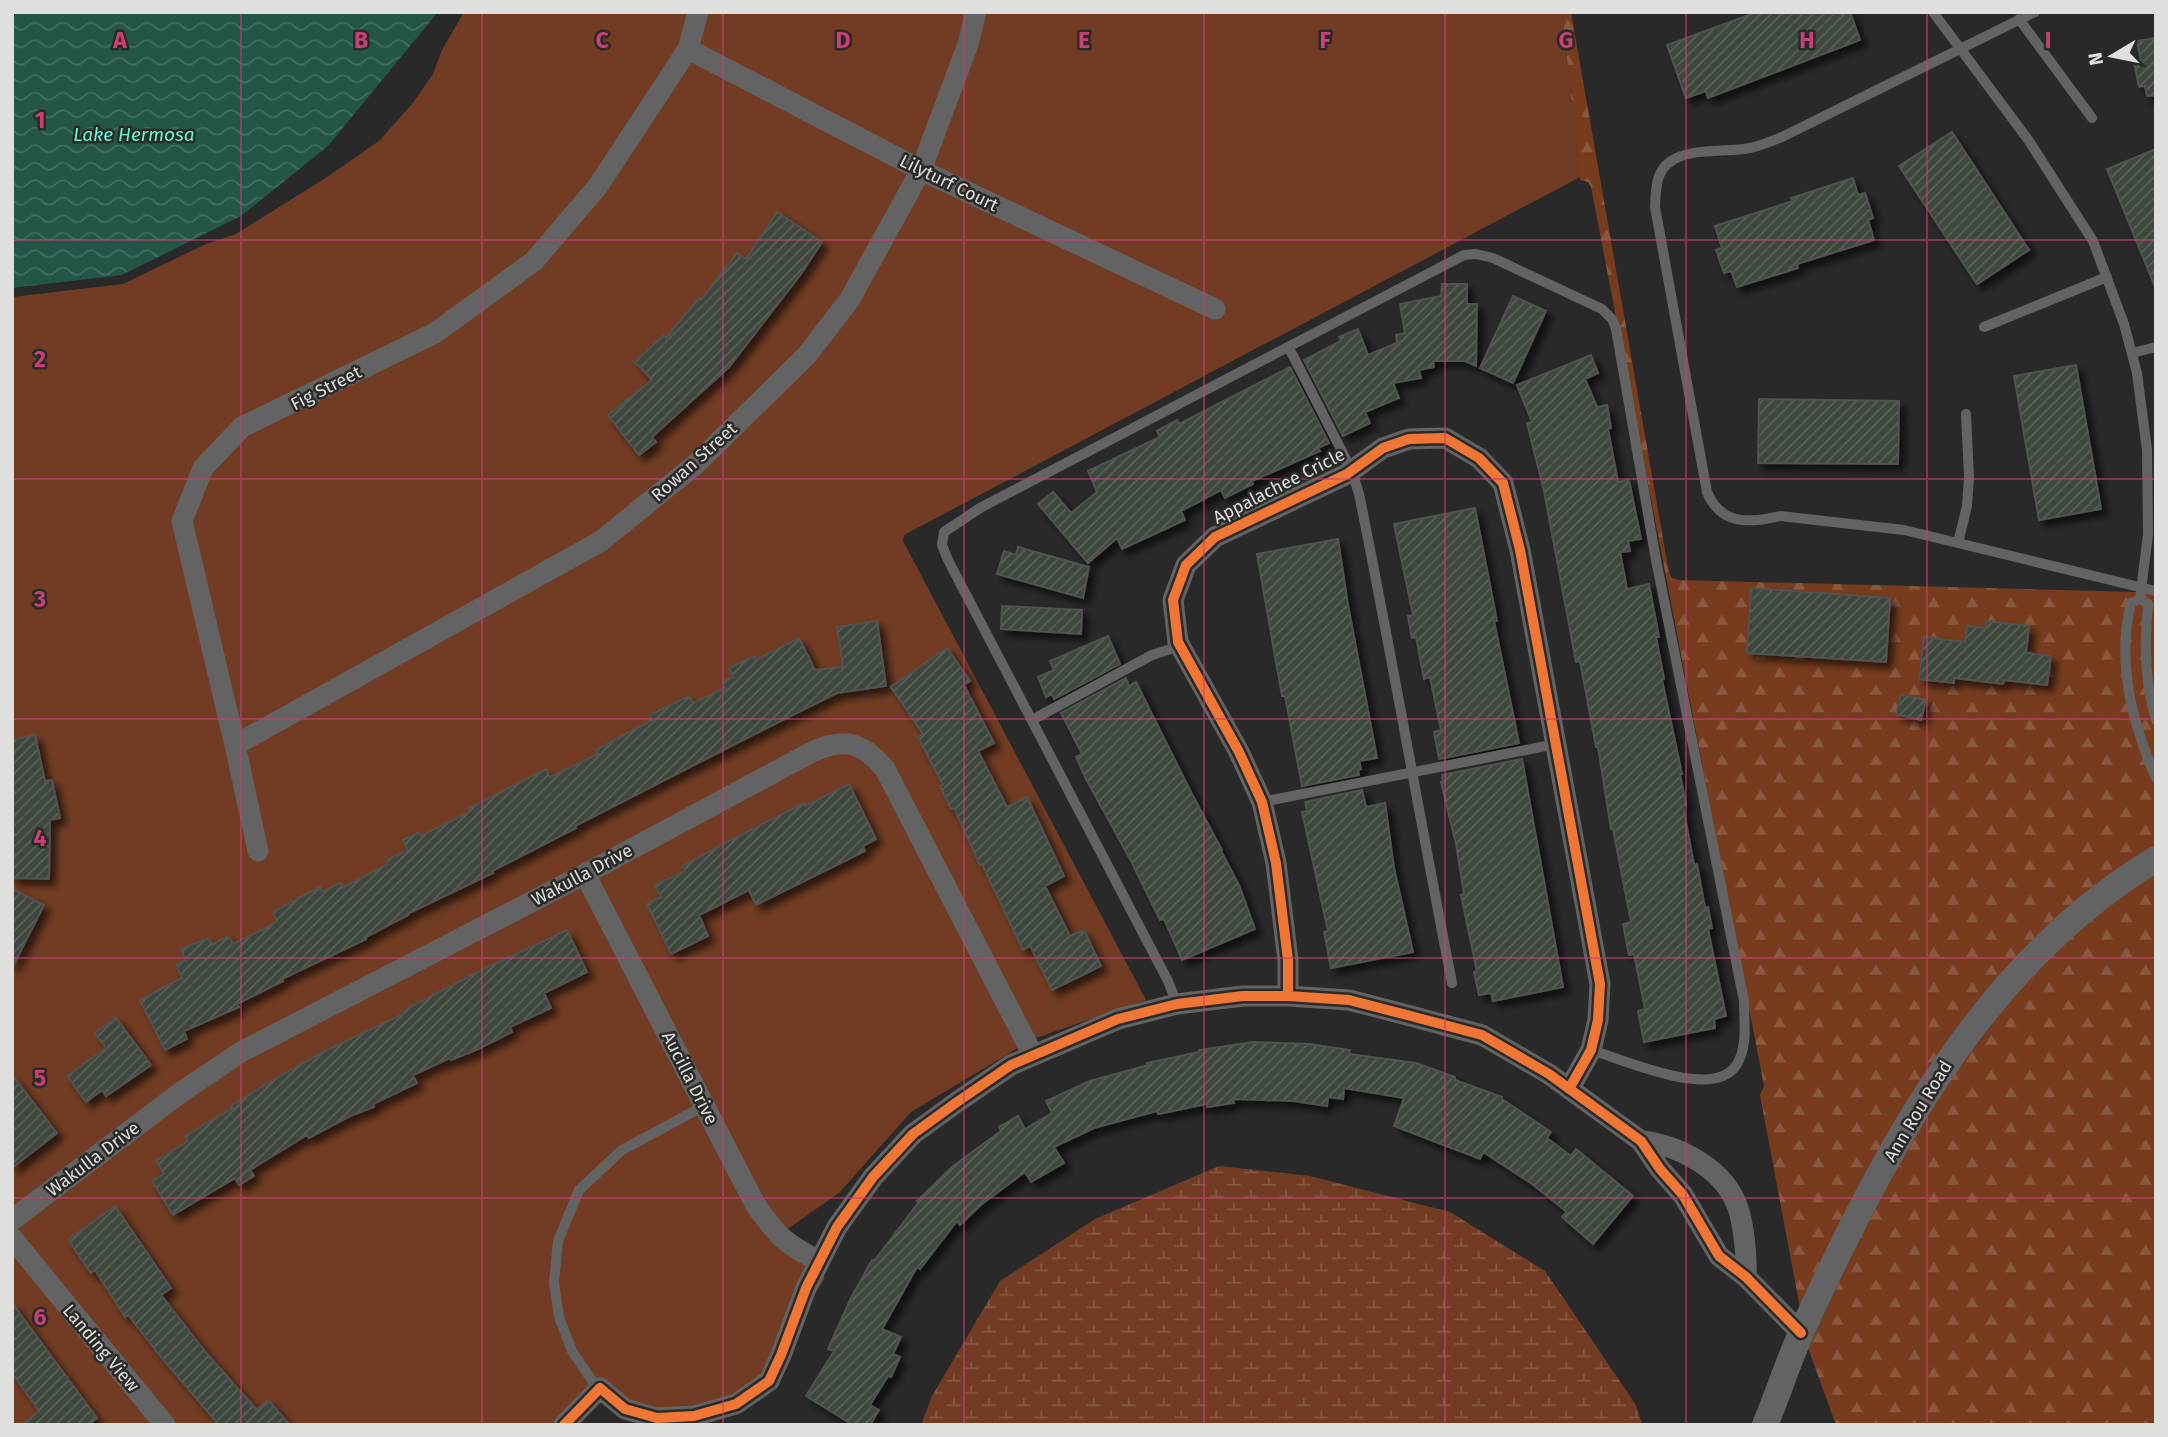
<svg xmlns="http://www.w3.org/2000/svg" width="2168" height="1437" font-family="'Fira Sans',sans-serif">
<defs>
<pattern id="forest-firs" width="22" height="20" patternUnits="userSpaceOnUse" patternTransform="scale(1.75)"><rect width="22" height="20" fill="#773c1e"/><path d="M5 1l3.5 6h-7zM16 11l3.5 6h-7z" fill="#8a583e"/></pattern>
<pattern id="wetland-marsh" width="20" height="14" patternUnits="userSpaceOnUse" patternTransform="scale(1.75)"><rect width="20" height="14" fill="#713c23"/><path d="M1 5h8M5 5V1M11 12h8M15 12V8" fill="none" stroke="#855842"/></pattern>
<pattern id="water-waves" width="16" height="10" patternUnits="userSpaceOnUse" patternTransform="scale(1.75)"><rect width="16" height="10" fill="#235548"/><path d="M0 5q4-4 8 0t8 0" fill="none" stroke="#426d62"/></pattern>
<pattern id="building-hatch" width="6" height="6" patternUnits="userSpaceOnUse" patternTransform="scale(1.75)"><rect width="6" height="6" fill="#3e473d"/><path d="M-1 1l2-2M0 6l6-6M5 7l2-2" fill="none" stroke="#596159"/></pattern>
<filter id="shadow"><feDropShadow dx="6" dy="6" stdDeviation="3.5" flood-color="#0009"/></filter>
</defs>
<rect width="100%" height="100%" fill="#292929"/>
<path fill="#713c23" d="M464 12H1562L1580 177 904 535 903 541 1146 1000 1033 1039 911 1112 840 1192 782 1233 825 1278 746 1402 682 1423 597 1395 584 1399 553 1425H12V297L123 284 206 244 236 234 327 177 379 141 412 104 433 74 442 50Z"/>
<path fill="url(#forest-firs)" d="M1562 12H1571L1669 573 1672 578 1678 580 2136 592 2156 587V846L2056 919 1800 1308 1760 1095 1764 1086 1591 187 1588 182 1580 180Z
M2156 871V1425H1836L1808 1348 1877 1203 1942 1090 2024 982 2073 933Z"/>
<path fill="url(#wetland-marsh)" d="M1219 1166 1310 1176 1450 1212 1545 1271 1636 1405 1642 1425H921L932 1396 1000 1281 1095 1219Z"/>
<path fill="url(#water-waves)" d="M12 12H438L328 146 241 216 122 275 12 288Z"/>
<path fill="url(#building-hatch)" stroke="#515251" stroke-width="2" filter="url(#shadow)" d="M1757 12H1850L1860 40 1708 98 1706 91 1686 98 1667 45Z
M2156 38V95L2147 96 2145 86 2139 87 2134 62 2141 61 2137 41Z
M1952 132 2029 250 1977 284 1899 166Z
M2156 149V287H2155L2107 169Z
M1853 178 1858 195 1865 193 1873 218 1868 220 1874 240 1797 264 1798 268 1737 287 1731 271 1724 273 1716 250 1722 248 1715 226 1793 201 1791 198Z
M777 212 822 242 801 274 729 367 652 437 656 442 639 455 608 415 652 380 635 362 664 335 666 338 699 298 701 300 737 253 746 259Z
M1442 284H1467V304H1477L1476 366 1465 361H1433L1434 367 1419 370 1421 378 1393 383 1399 398 1365 412 1370 423 1343 436 1304 360 1341 341 1339 337 1358 329 1368 355 1397 343 1396 335 1405 333 1400 304 1441 296Z
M1513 296 1546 311 1513 383 1480 368Z
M1591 355 1598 373 1585 379 1597 407 1607 405 1611 428 1608 429 1618 482 1629 480 1641 539 1628 541 1630 551 1620 552 1627 589 1649 584 1659 637H1656L1664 679 1662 680 1682 774H1680L1686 805 1683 806 1694 865 1697 864 1705 908 1708 907 1712 928 1708 929 1726 1016 1714 1019 1715 1028 1644 1042 1638 1011 1645 1009 1634 954 1629 955 1623 924 1631 922 1613 829H1611L1598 747H1596L1580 661 1576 662 1544 491 1527 423 1532 422 1517 385Z
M2076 365 2101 509 2039 520 2014 376Z
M1290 367 1329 443 1318 448 1320 451 1252 481 1253 484 1225 498 1221 490 1181 511 1185 520 1122 549 1117 538 1088 563 1038 504 1053 492 1071 513 1097 492 1088 471 1160 437 1157 431 1177 420 1179 424Z
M1759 399 1899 401 1898 464 1758 463Z
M1475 508 1497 621H1494L1519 743 1439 759 1434 732 1441 730 1430 677 1424 679 1416 637 1412 638 1408 616 1413 615 1394 524Z
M1338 539 1348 605 1377 758 1359 761 1361 769 1358 770 1359 775 1302 786 1285 696H1282L1257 554Z
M1018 547 1089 567 1083 598 997 574 1004 551 1016 555Z
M1751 588 1890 598 1886 662 1747 653Z
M1002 606 1082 610 1081 634 1001 629Z
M877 621 886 686 837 693 743 740 575 826 576 828 492 871 493 873 407 914 408 915 366 937V939L282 979 283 981 237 1004 239 1007 184 1031 187 1039 165 1050 140 1000 182 978 176 964 186 960 181 949 208 938 212 945 229 936 233 944 264 929 277 921 273 912 301 897 320 887 322 892 340 883 342 888 388 864 387 860 408 850 403 840 419 832 421 836 469 812 468 809 546 769 550 777 598 754 596 750 652 720 650 715 689 696 693 703 725 688 722 682 733 677 729 668 754 656 756 660 799 638 815 670 843 667 837 627Z
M1986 621 2029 626 2026 653 2051 656 2047 685 2004 680 2003 684 1954 678V683L1919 679 1924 637 1965 642 1967 626 1986 628Z
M1108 636 1120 664 1054 699 1052 694 1046 697 1038 677 1054 670 1050 661Z
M947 648 970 681 964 685 994 743 978 751 1007 807 1027 797 1064 876 1045 886 1070 936 1084 930 1101 966 1052 990 1030 946 1023 950 982 864 980 865 954 808 951 809 940 786 943 785 918 737 923 734 891 687Z
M1126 678 1129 686 1136 682 1192 794 1222 850 1221 851 1239 885 1255 929 1182 960 1164 919 1160 920 1131 861 1086 779 1076 757 1082 754 1061 713Z
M1901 695 1926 700 1921 720 1896 714Z
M35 735 45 781 52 780 60 818 50 820 49 879 12 878V740Z
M1522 759 1563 987 1493 1001 1491 993 1479 995 1474 972H1477L1461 895 1464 894 1456 844 1441 782H1443L1442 775Z
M849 784 876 839 863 846 865 851 756 905 749 890 699 915 708 936 671 954 647 904 661 897 655 885 685 871 683 866 725 843 804 803 805 806Z
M1362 790 1366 807 1385 803 1394 868 1413 952 1331 968 1324 932 1328 931 1302 812 1307 811 1305 802Z
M12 889 44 905 12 968Z
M567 930 587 972 544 993 551 1008 510 1027 512 1032 476 1050 451 1060 450 1058 413 1075 417 1083 373 1104 374 1107 350 1116 309 1138 307 1135 250 1170 254 1176 239 1185 235 1178 173 1215 152 1181 164 1174 156 1161 188 1141 185 1136 233 1108 231 1106 273 1080 321 1053 405 1013 404 1010 488 967Z
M116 1018 151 1065 106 1096 102 1090 86 1102 67 1076 106 1048 95 1033Z
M1253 1042 1309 1044 1350 1050 1349 1054 1416 1063 1455 1077V1080L1502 1097V1099L1551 1132 1547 1138 1571 1156 1576 1149 1633 1196 1593 1244 1562 1217 1567 1212 1532 1184 1483 1152 1480 1159 1394 1126 1404 1098 1344 1088 1343 1099 1328 1097 1327 1106 1294 1101 1233 1099 1234 1103 1207 1107V1104L1158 1114 1157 1111 1094 1128 1054 1147 1064 1163 1031 1182 1025 1172 982 1204 960 1225 957 1221 920 1269 917 1267 882 1329 901 1337 893 1354 900 1357 891 1377 888 1376 870 1405 879 1410 870 1425H853L806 1396 834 1351 828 1349 851 1298 872 1260 874 1261 918 1203 917 1201 953 1166 1001 1131 999 1127 1018 1116 1025 1129 1052 1113 1046 1101 1090 1081 1148 1065 1147 1063 1199 1052V1050Z
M12 1075 57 1133 12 1168Z
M115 1206 171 1288 161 1295 208 1355 257 1410 268 1400 290 1425H219L166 1363 128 1315 125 1317 95 1270 91 1273 68 1240Z
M12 1303 97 1418 88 1425H22L39 1411 12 1373Z"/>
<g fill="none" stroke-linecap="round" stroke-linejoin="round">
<path stroke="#636363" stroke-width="10" d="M1933 12 2029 141 2093 241 2124 324 2137 373 2147 450 2148 534 2140 599
M2035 12 1782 137C1771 141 1761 146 1750 148 1728 153 1689 147 1670 162 1655 172 1656 191 1655 207L1707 492C1721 526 1750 523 1780 516L1904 530 2156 591
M2019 19 2092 118
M1984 327 2107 277
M1289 348 1352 471 1359 494C1392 656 1420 820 1452 983
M2132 353 2156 347
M1958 543 1967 506 1969 477 1966 414
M2140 599 2131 603C2116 662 2132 723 2156 778
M2140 599 2148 604C2144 643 2144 682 2156 720
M1032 720 1152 655 1180 646
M1262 802 1556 744
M1177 1004 1168 981 948 560 942 545 944 532 980 508 1464 255 1476 254 1493 258 1602 309 1612 319 1616 329 1656 560 1744 1001C1744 1021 1748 1046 1737 1064 1715 1102 1623 1059 1591 1050
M600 1388 593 1382 572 1351 559 1317 554 1283 558 1241 579 1190 622 1150 704 1106"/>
<path stroke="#636363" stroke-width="21" d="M688 49 921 170 1215 309
M235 745 601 541 696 464 807 355 850 299 921 170 968 44 976 12
M258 851 235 745 182 521 203 468 242 427 435 333 534 261 598 186 688 49 698 12
M585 874 755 1204C778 1237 784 1243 819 1261
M1288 996V960L1276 863 1262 802 1239 752 1178 642 1173 600 1186 565 1215 537 1347 474 1383 448 1409 439 1445 438 1479 458 1503 483 1520 550 1600 984 1598 1020 1591 1050 1569 1089
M1641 1141C1679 1145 1725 1169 1738 1208 1744 1226 1747 1259 1746 1277
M12 1220 180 1093 241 1052 585 874 810 753C842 737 862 741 885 769L1033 1055
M12 1238 165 1425
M564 1425 600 1388 625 1409 657 1418 694 1416 736 1404 769 1381 781 1355 806 1288 837 1227 873 1177 913 1134 957 1102 1011 1065 1118 1019 1177 1004 1243 996H1288L1349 1000 1407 1015 1482 1035 1549 1074 1641 1141 1660 1169 1683 1195 1719 1256 1746 1277 1801 1333"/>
<path stroke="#636363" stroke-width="26" d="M1765 1425C1778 1394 1788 1362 1802 1331 1884 1152 1982 963 2156 859"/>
<g stroke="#2a2a28" stroke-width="15">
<path id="cycleway" d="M1288 996V960L1276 863 1262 802 1239 752 1178 642 1173 600 1186 565 1215 537 1347 474 1383 448 1409 439 1445 438 1479 458 1503 483 1520 550 1600 984 1598 1020 1591 1050 1569 1089
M564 1425 600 1388 625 1409 657 1418 694 1416 736 1404 769 1381 781 1355 806 1288 837 1227 873 1177 913 1134 957 1102 1011 1065 1118 1019 1177 1004 1243 996H1288L1349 1000 1407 1015 1482 1035 1549 1074 1641 1141 1660 1169 1683 1195 1719 1256 1746 1277 1801 1333"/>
</g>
<use href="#cycleway" stroke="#f07635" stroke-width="10"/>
</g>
<path fill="none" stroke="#c84075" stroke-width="2" stroke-opacity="0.55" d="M241 12V1425M482 12V1425M723 12V1425M964 12V1425M1204 12V1425M1445 12V1425M1686 12V1425M1927 12V1425M12 240H2156M12 479H2156M12 719H2156M12 958H2156M12 1198H2156"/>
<g text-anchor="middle" stroke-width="5" stroke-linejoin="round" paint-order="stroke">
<g font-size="18" fill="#dfdfdd" stroke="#2a2a28">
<text transform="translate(949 183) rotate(26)" y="6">Lilyturf Court</text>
<text transform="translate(326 388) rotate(-27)" y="6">Fig Street</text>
<text transform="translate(694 462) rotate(-42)" y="6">Rowan Street</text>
<text transform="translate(1279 486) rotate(-27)" y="6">Appalachee Cricle</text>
<text transform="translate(582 875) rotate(-28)" y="6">Wakulla Drive</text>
<text transform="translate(690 1078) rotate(63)" y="6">Aucilla Drive</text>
<text transform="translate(1918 1111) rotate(-59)" y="6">Ann Rou Road</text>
<text transform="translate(93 1159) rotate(-37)" y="6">Wakulla Drive</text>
<text transform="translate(101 1348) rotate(50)" y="6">Landing View</text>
</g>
<g font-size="19" font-style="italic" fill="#67f6d2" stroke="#2a2a28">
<text x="134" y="141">Lake Hermosa</text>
</g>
</g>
<g font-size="23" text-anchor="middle" font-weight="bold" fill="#c84075" stroke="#2a2a28" stroke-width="5" stroke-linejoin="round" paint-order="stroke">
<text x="120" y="48">A</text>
<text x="361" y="48">B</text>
<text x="602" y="48">C</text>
<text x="843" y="48">D</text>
<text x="1084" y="48">E</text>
<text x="1325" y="48">F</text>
<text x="1566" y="48">G</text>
<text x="1807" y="48">H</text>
<text x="2048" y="48">I</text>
<text x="40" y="128">1</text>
<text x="40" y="367">2</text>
<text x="40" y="607">3</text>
<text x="40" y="846">4</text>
<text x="40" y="1086">5</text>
<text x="40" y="1325">6</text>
</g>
<rect width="2168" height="1437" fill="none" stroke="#dfdfdd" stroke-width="28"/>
<g transform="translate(2112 56) rotate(260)" stroke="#2a2a28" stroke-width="5" paint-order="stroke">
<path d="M0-5L12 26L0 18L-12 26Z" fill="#dfdfdd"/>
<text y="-10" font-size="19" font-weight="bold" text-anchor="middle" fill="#dfdfdd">N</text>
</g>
</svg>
